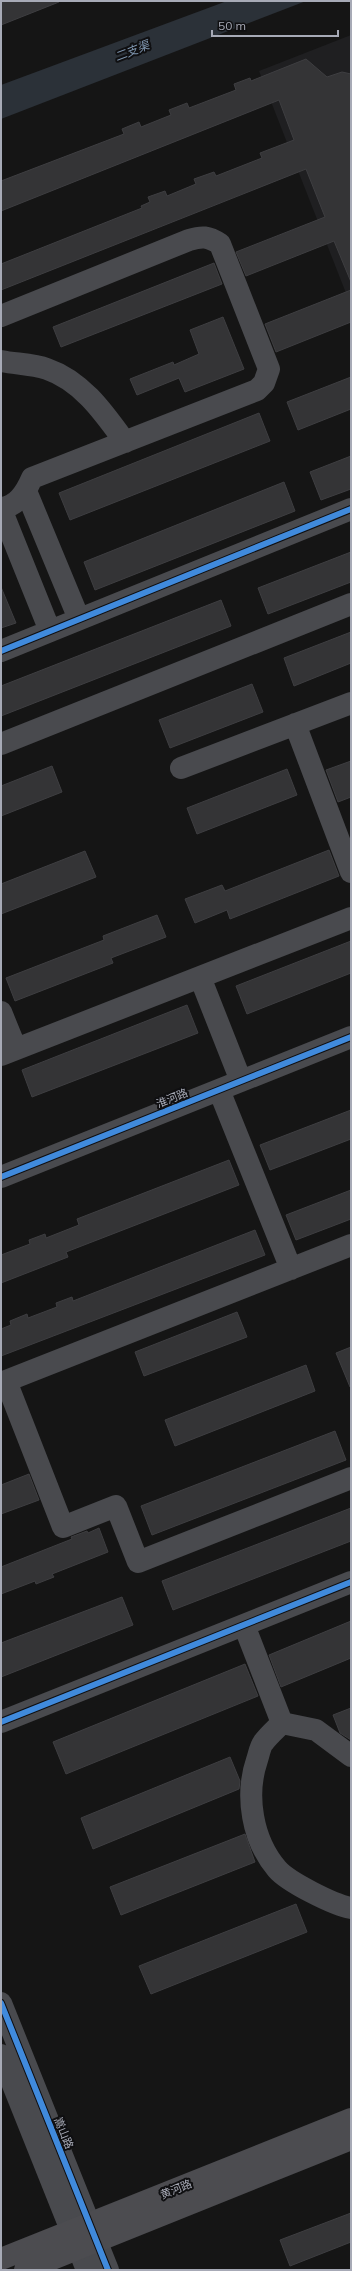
<svg xmlns="http://www.w3.org/2000/svg" width="352" height="2271" font-family="Mulish,'Noto Sans SC',sans-serif">
<rect width="100%" height="100%" fill="#151515"/>
<path fill="#1f1f21" d="M351 35V306L259 71Z"/>
<path fill="#2b3138" d="M227 1H306L1 119V85Z"/>
<path fill="#343436" stroke="#3e3e41" d="M1 1H59V2L1 25Z
M306 59 327 77 342 72 351 74V282L334 241 246 276 236 252 325 217 306 169 1 290V264L142 208 141 206 150 202 148 197 165 191 167 196 196 184 194 179 214 172 216 176 262 158 260 153 294 140 279 100 1 211V181L124 134 122 129 139 122 141 127 171 115 169 110 187 103 189 108 236 90 234 84 250 78 251 81Z
M214 263 222 284 61 347 53 327Z
M351 290V322L276 352 265 324Z
M223 317 244 369 185 392 179 378 137 395 130 379 173 362 174 365 199 354 190 330Z
M351 377V409L298 430 287 402Z
M259 413 270 441 70 520 59 493Z
M351 456V489L321 500 310 472Z
M284 482 295 511 95 590 84 562Z
M351 552V582L268 614 258 588Z
M1 587 16 623 1 628Z
M221 600 231 626 1 716V686Z
M351 632V663L294 686 284 658Z
M252 684 263 712 170 748 159 720Z
M351 761V797L338 802 326 770Z
M52 766 62 792 1 816V786Z
M287 769 297 795 197 834 187 808Z
M329 850 339 876 230 919 227 910 195 923 185 899 222 885 225 891Z
M85 851 96 877 1 914V884Z
M157 915 166 937 111 958 113 963 15 1001 6 978 104 940 103 936Z
M351 941V973L247 1014 236 986Z
M187 1005 198 1033 32 1097 22 1070Z
M351 1110V1139L270 1170 260 1145Z
M229 1160 239 1185 66 1252 68 1257 1 1283V1255L30 1244 29 1240 45 1234 46 1238 79 1225 77 1219Z
M351 1190V1219L296 1240 286 1215Z
M255 1230 265 1255 1 1356V1329L11 1325 10 1321 27 1314 28 1318 57 1307 56 1303 72 1297 73 1301Z
M237 1312 247 1337 144 1376 135 1352Z
M351 1347V1387H350L336 1353Z
M306 1365 315 1391 175 1446 165 1420Z
M335 1431 346 1460 152 1535 141 1506Z
M29 1474 39 1500 1 1514V1485Z
M351 1508V1541L173 1610 162 1581Z
M99 1528 108 1552 52 1574 54 1577 36 1584 35 1581 1 1594V1567L72 1539 71 1537 87 1531 88 1533Z
M122 1597 133 1625 1 1677V1643Z
M351 1621V1658L281 1687 269 1655Z
M245 1664 258 1696 66 1774 53 1742Z
M351 1708V1740L340 1733 333 1715Z
M230 1757 240 1781 239 1789 93 1849 81 1818Z
M245 1834 255 1862 121 1915 110 1887Z
M296 1904 307 1932 151 1994 139 1966Z
M351 2213V2242L290 2266 280 2240Z"/>
<g fill="none" stroke-linecap="round" stroke-linejoin="round">
<path stroke="#494a4e" stroke-width="22" d="M1 316 189 240C202 236 208 236 220 244L269 369 264 383 257 390 32 478C26 492 17 507 1 508
M1 361C16 364 33 364 47 369 82 381 104 413 125 442
M26 491 79 619
M1 509 50 631
M1 651 351 509
M295 724 351 872
M1 744 351 604
M181 768 351 703
M200 977 241 1081
M1 1012 16 1049
M1 1055 351 918
M219 1090 291 1269
M1 1177 351 1037
M351 1245 6 1381 63 1527 116 1506 138 1562 351 1478
M244 1625 282 1723
M1 1722 351 1582
M351 1756 316 1730 282 1723C276 1729 268 1736 263 1743 260 1747 259 1754 257 1760 245 1795 252 1840 277 1869 288 1882 334 1905 351 1908
M1 2003 108 2270
M1 2055 87 2270"/>
<path stroke="#4c4c50" stroke-width="22" d="M1 2259 351 2119
M25 2270 351 2139"/>
<g stroke="#0f0f11" stroke-width="8">
<path id="cycleway" d="M1 651 351 509
M1 1177 351 1037
M1 1722 351 1582
M1 2003 108 2270"/>
</g>
<use href="#cycleway" stroke="#408adc" stroke-width="6"/>
</g>
<g text-anchor="middle" stroke-width="4" stroke-linejoin="round" paint-order="stroke">
<g font-size="11" fill="#a7aab6" stroke="#0f0f11">
<text transform="translate(172 1098) rotate(-22)" y="4">淮河路</text>
<text transform="translate(64 2133) rotate(68)" y="4">嵩山路</text>
<text transform="translate(176 2189) rotate(-22)" y="4">黄河路</text>
</g>
<g font-size="12" font-style="italic" fill="#7f96b0" stroke="#0f0f11">
<text transform="translate(132 51) rotate(-21)" y="4">二支渠</text>
</g>
</g>
<rect width="352" height="2271" fill="none" stroke="#a7aab6" stroke-width="4"/>
<path d="M212 30v6h126v-6" fill="none" stroke="#a7aab6" stroke-width="2"/>
<text x="218" y="30" font-size="12" fill="#a7aab6" stroke="#0f0f11" stroke-width="3" paint-order="stroke">50 m</text>
</svg>
